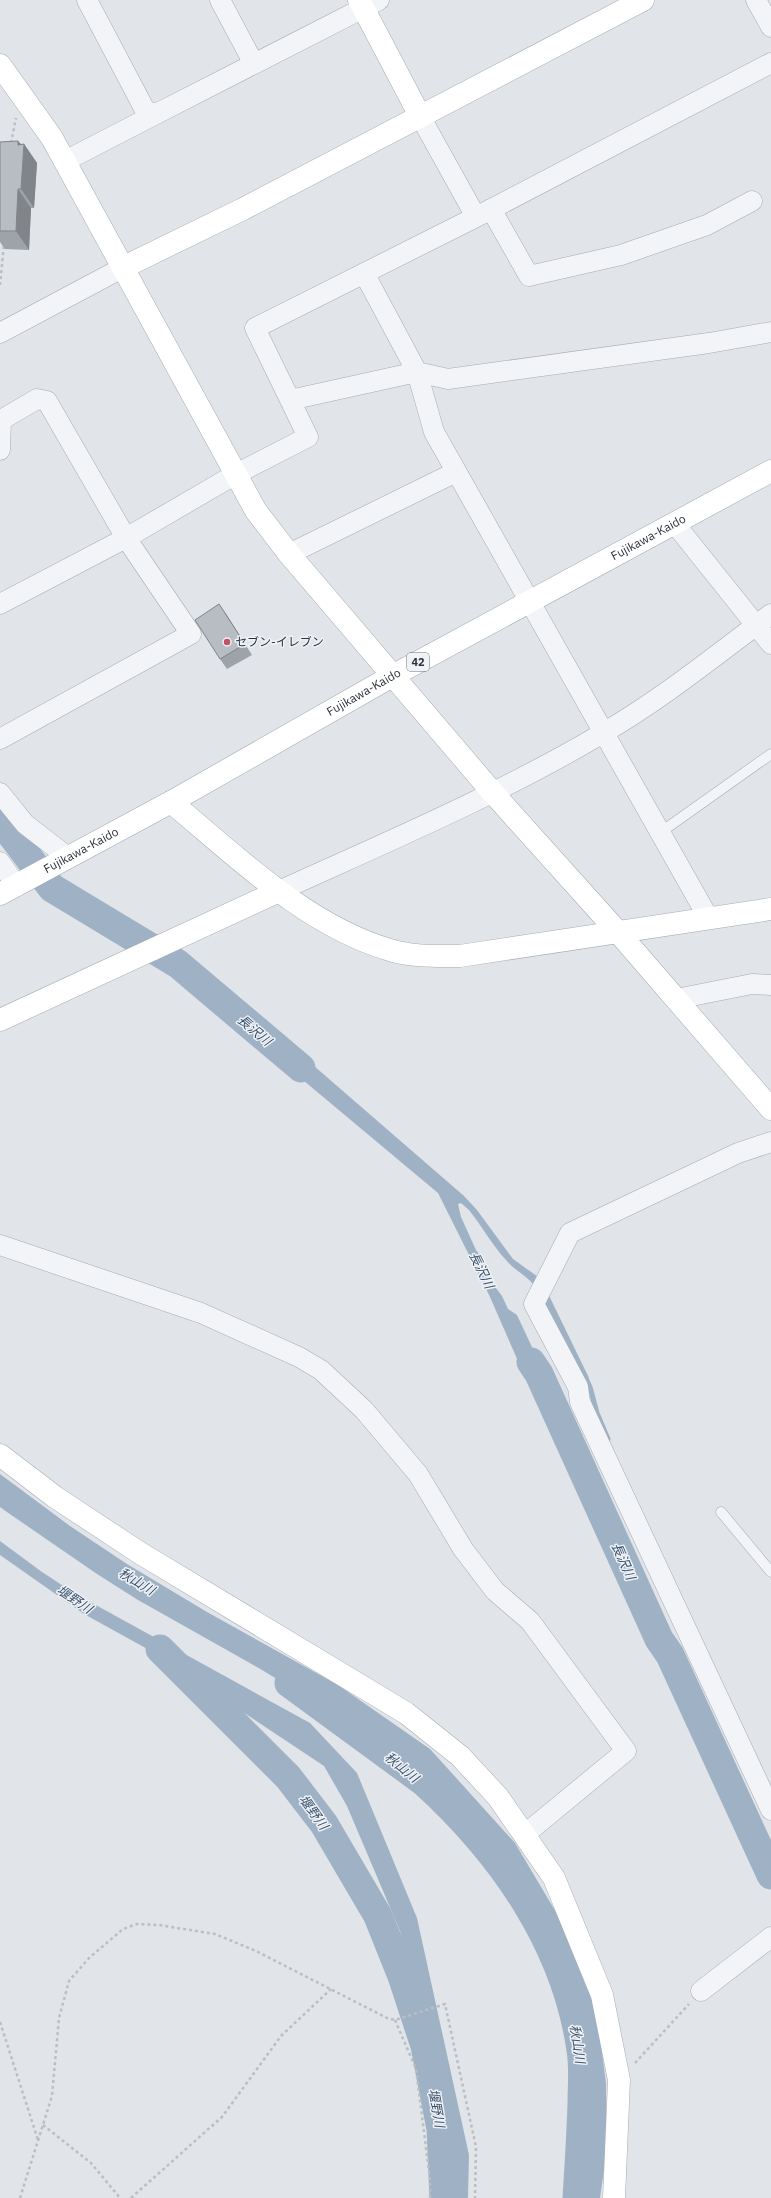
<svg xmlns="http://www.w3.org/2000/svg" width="771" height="2198" font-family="'IBM Plex Sans','Noto Sans JP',sans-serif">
<rect width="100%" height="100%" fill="#e1e4e8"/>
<path fill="#9fb2c5" d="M276 1033 464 1196 477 1210 513 1259 541 1279 589 1378 584 1380 535 1286C526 1275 515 1271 506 1260 492 1245 482 1226 469 1210L461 1203 458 1204 461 1217 476 1250 489 1269 493 1284 502 1296 508 1309 517 1315 554 1394 544 1398 528 1371 521 1368 490 1297 438 1193 267 1050Z
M0 1474 70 1526 127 1564 207 1612 338 1685 430 1749 515 1843 563 1924 594 1991 606 2083 607 2149 600 2198H576L590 2092 579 2000 548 1931 502 1853 405 1756 262 1670 138 1600 97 1574 4 1510 0 1507Z
M0 1541 42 1572 74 1593 310 1723 357 1773 417 1918 469 2155 468 2198H449V2180L442 2107 419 1999 400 1931 347 1806 324 1766 151 1651 84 1614 0 1555Z"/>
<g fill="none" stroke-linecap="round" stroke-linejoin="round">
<path stroke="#9fb2c5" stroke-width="5" d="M584 1374 590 1387 597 1413 608 1439"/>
<path stroke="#9fb2c5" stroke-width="29" d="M0 820 52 888 178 964 301 1068
M531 1362 539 1374 659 1639 670 1655 771 1875
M160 1649 288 1777 324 1824 378 1916 402 1976 425 2046 441 2129 444 2198
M289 1683 424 1782C502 1853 566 1944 581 2050 584 2068 582 2087 582 2104 581 2136 579 2167 577 2198"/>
<g stroke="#a7abb2" stroke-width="11">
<path id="lane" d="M661 832 771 754
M721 1512 771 1572"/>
</g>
<g stroke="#a7abb2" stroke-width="21">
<path id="street" d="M87 0 146 112 158 113 379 0
M220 0 254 64
M756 0 771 27
M420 116 476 217
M65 161 158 113
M491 209 529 276 621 255 707 225 752 201
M364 273 417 372 434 432 709 919
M0 333 124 267
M290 400 417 372 448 379 709 343 771 332
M0 450 1 420 37 399 47 401 126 538 191 634 0 739
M675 524 771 644
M289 554 456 472
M0 604 126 538 236 474 308 437 255 328 476 217 771 63
M0 793 25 824 69 858
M0 862 17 886
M279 891C389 841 500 794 603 733 662 699 716 655 771 614
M676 999 752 984 771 985
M771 1142 738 1153 570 1233 534 1304 578 1387 580 1402 771 1810
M0 1245 201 1313 299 1357 321 1370 364 1410 418 1474 463 1549 495 1591 530 1621 626 1751 524 1835
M701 1991 771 1937"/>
</g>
<g stroke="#a7abb2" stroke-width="23">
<path id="secondary" d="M359 0 420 116
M0 65 52 138 256 511 289 554 493 793 617 931 771 1109
M124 267 243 209 643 0
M171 802C237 857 307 926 390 950 412 957 437 956 460 956L771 909
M0 1020 279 891
M0 1455 55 1497 140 1553 406 1713 460 1756 498 1797 554 1878 602 1995 619 2080 614 2198"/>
</g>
<g stroke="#a1a8b3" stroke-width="23">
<g id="primary">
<path id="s1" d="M0 894 171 802 394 675 771 471"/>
</g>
</g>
<path stroke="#bbbec3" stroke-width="2.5" stroke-dasharray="3 3" stroke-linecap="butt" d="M11 143 16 118
M0 285 4 244
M395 2020 416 2069 430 2179V2198
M0 2022 38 2140
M635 2063 689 2004
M43 2125 91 2163 120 2198
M20 2198 52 2096 59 2018 69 1981 89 1958 123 1929 137 1924 159 1925 215 1934 256 1951 387 2018 395 2020 445 2004 476 2147 475 2198
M131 2198 222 2117 281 2036 331 1989"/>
<use href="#lane" stroke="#f3f4f7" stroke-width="10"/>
<use href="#street" stroke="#f3f4f7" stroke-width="20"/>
<use href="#secondary" stroke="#fff" stroke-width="22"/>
<use href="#primary" stroke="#fff" stroke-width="22"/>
</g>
<path fill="#9ea3a9" d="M18 141 21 144H24L37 163 34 208H31L29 250 5 249 0 242V231Z
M226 614 252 655 227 669 220 659Z"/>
<path fill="#818489" d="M18 141 24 148V144L37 163 34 208 21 189Z
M18 189 31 208 29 250 16 231Z
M219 604 226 614 252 655 245 644Z"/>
<path fill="#b8bdc4" stroke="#818489" d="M18 141V145L24 144 21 189H18L16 231H0V142Z
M219 604 245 644 220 659 195 620Z"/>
<circle fill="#c15165" stroke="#f0f2f6" stroke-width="1.5" cx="227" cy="642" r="4"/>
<g text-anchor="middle" stroke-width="3" stroke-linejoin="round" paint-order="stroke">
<rect fill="#f0f2f6" stroke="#666c75" stroke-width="1" x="407" y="653" width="22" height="18" rx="3"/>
<g font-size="11" font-weight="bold" fill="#2b323e">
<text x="418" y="666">42</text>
</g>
<g font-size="12" fill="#2b323e" stroke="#f0f2f6">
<text dy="4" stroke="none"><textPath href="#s1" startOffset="740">Fujikawa-Kaido</textPath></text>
<text dy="4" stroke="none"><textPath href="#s1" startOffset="416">Fujikawa-Kaido</textPath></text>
<text dy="4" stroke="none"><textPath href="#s1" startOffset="92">Fujikawa-Kaido</textPath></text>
</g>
<g font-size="12" fill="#2b323e" stroke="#f0f2f6" text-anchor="start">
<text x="235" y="646">セブン-イレブン</text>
</g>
<g font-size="13" font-style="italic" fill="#38526e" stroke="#f0f2f6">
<text transform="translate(255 1030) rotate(40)" y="5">長沢川</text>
<text transform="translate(482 1270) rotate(64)" y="5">長沢川</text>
<text transform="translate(624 1561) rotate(66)" y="5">長沢川</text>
<text transform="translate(137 1581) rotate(31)" y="5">秋山川</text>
<text transform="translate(75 1599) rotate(34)" y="5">堰野川</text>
<text transform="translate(402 1767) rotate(39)" y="5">秋山川</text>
<text transform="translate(314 1812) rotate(54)" y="5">堰野川</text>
<text transform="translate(578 2044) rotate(81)" y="5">秋山川</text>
<text transform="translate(437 2108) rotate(80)" y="5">堰野川</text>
</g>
</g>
</svg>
